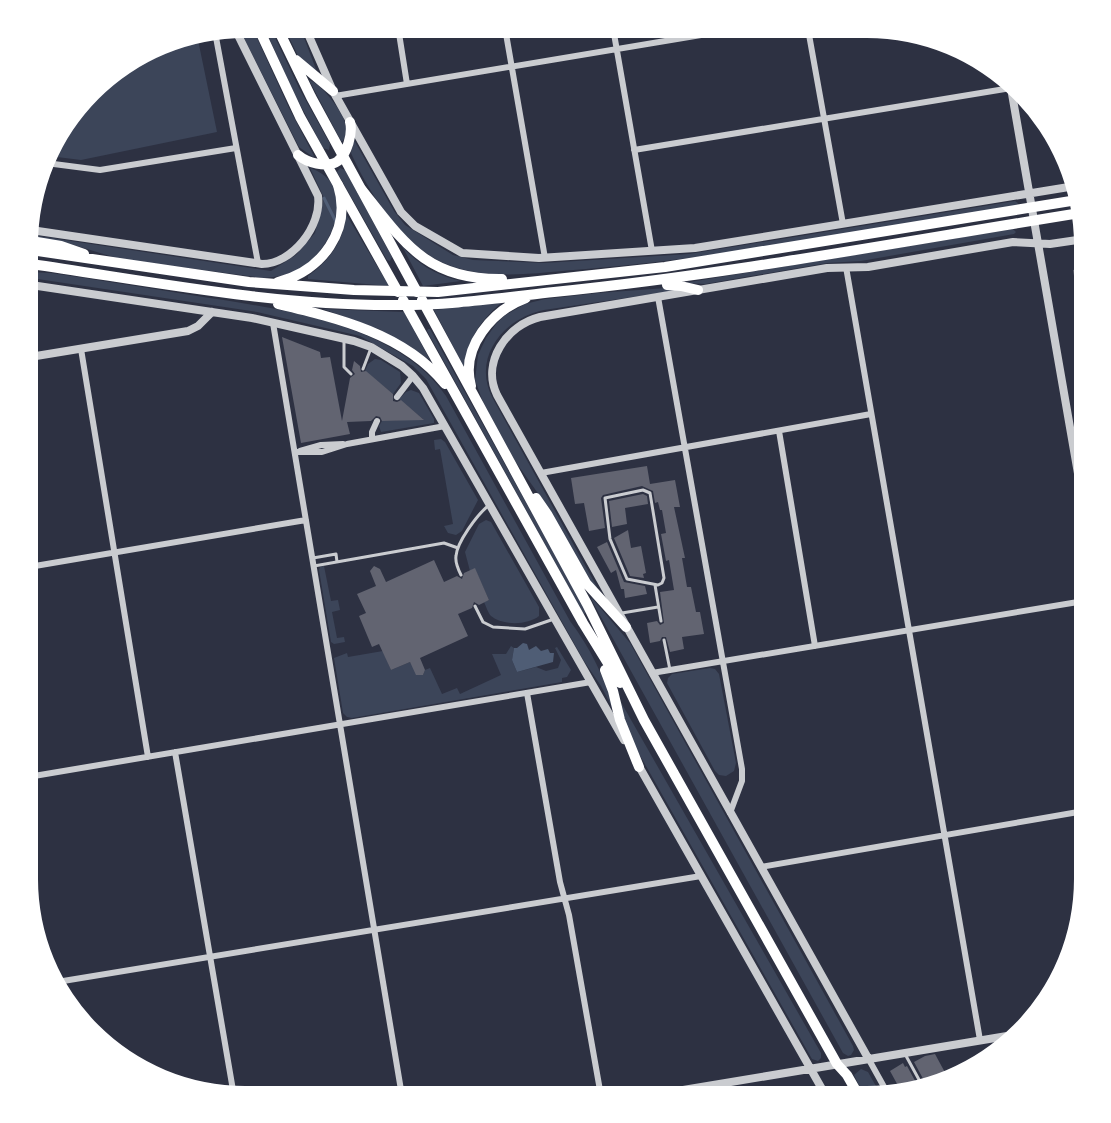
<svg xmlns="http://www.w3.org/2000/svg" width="1111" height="1123" font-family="Spectral,serif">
<rect width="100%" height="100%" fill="#2d3142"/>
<path fill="#3c4559" d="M252 27 289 108 314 156 313 157 299 147 239 28Z
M264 27H270L299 88 330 144 329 150 323 148 293 91Z
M284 27H300L317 72 298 56Z
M197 35 217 132 81 160 49 156 56 136 101 81 174 39Z
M309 80C322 84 344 113 346 126 347 131 345 137 343 141H341Z
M354 140 394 211 405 225 453 255 473 260 544 263 689 254 1015 201 1018 203 1016 206C873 228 730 257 586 269 541 272 490 282 446 264 404 247 369 194 351 153Z
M310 168C358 184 335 246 302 267 291 275 276 277 263 278L120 259 67 243 31 237V235L271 271 296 255 315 233 324 198Z
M340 168 345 170 392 257 390 261 387 260 337 172Z
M346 214 389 286 308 279V276C330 260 344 241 346 214Z
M1013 229 1016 232 1014 234 861 261 827 263 705 284 684 283Z
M402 246C418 265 438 276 461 281L423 286Z
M31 272 51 273C98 280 144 287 191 295 273 308 396 322 446 396L570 621C591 649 605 678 614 711L601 686 584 661 426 379 413 366 360 336 257 312 31 278Z
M666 288 680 290 544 310C504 318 472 357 492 397L597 587 595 588 542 499 515 461 483 402 475 380 478 355 486 338 496 324 504 316 525 304 545 299 598 293Z
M501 303C480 321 468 339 464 367L434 310Z
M323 309 404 312 430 360 379 329Z
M428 329H430L586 611 585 614 583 613 427 331Z
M375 359 381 360 400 372 401 383 393 394 365 371 368 364Z
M411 390 419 393 434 419V423L381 432 379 426 382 421 423 419 399 399 406 392Z
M441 439 445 442 478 500 462 531 456 535 448 533 444 526 453 524 440 449 435 450 434 440Z
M486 520 491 522 539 607V616C528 625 503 626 491 616 488 613 486 606 484 602L489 600 475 569 470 571 465 552 479 524Z
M324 566 331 601 338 600 340 610 332 612 337 638 344 637 345 642 334 644 331 642 319 570 320 567Z
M592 598 630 643 853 1046 854 1050 851 1055 848 1056 843 1053 591 599Z
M511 646 514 648 512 660 517 672 536 667 546 671 558 668 561 660 555 648 557 647 571 670 567 677 562 678V682L352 718 347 717 343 713 334 658 347 653 348 657 383 651 391 670 410 662 418 675H423L425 670 430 668 442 694 457 688 460 694 501 675 492 654H506Z
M710 668 715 669 719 674 736 763 734 771 726 776 719 775 715 771 667 683 668 678 672 674Z
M618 697 821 1053V1058L818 1061 812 1059 629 736Z
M861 1069 868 1072 881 1095 864 1096 854 1075Z"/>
<path fill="#4f5d75" d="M523 643 527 644 529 650 536 646 541 651 548 649 550 653H554L553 662 517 672 512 660 514 648H517Z"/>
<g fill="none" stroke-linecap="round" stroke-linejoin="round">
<path stroke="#4f5d75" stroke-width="3" d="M324 198 336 222"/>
</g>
<path fill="#626471" d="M1084 268V306H1079L1073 270Z
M282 337 320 352 321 358 330 357 342 421 350 378 355 374 352 370 354 361 360 366 361 372 366 371 393 394V401L397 402 401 400 424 420 382 421 380 417 376 416 371 421 347 422 350 434 301 443Z
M647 466 650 484 675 480 680 507H674L685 558H682L687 587H691L696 612H700L704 634 682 637 684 649 670 652 666 637H662L660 641 650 643 647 623 657 621 660 625 664 623 660 592 674 590 669 560 666 561 661 534 666 533 662 510H660L658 502 655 503 653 491 642 486 603 495 601 498 605 528 589 531 584 503 575 504 571 478Z
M643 494 647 496 648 504 625 508 627 524 612 527 609 501Z
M628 530 631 548 641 546 646 573 643 574 644 578 630 576 614 538Z
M607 542 624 582 645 586 647 594 625 598 624 589H621L616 570 611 573 597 547Z
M434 560 444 582 457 576 462 579 464 573 475 568 489 600 479 605 474 602 472 608 458 614 468 636 420 658 425 670 423 675H416L410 662 391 670 379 644 372 647 359 616 366 613 357 594 376 586 370 571 374 566 380 569 386 582Z
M935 1054 948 1078 937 1084 927 1086 914 1062 925 1056Z
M903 1063 905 1067 907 1066 919 1088 901 1091 890 1071Z"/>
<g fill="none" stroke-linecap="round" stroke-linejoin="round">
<path stroke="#caccd0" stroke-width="3" d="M344 340V367L351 374
M363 369 371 348
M643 490 650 493 664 578 662 583 658 585 627 579 610 539 605 498Z
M313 558 336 554 337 562
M314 566 444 543 458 548
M461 575C458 569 455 562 456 556 457 542 477 515 488 506
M655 585 661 621
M475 606 483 622 493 627 525 629 554 619
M622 613 658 607
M664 640 670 670
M905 1054 923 1087"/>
<path stroke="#caccd0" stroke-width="6" d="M398 27 407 84
M505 28 545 258
M613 28 652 251
M808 29 843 224
M215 32 258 263
M335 96 743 28
M634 150 1011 88
M46 163 100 170 236 148
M846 267 980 1040
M658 297 742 769V781L730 813
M273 323 402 1096
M81 349 148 757
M397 397 413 376
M779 431 815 646
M372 439V432L377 421
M300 451 321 445 343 444
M295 452H322L347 444 445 426
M541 473 871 414
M29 567 306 520
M652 673 1084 601
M527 693 560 882 569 915 601 1096
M175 752 234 1096
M28 777 591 682
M761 867 1084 811
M57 982 701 876
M868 1058 888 1094
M718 1084 720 1096"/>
<path stroke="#caccd0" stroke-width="8" d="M305 27 333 91 401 212 415 226 462 253 539 258 695 248 1075 186
M1011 88 1084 508
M31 230 262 264C292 264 322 226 318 196L235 29
M31 285 252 318 354 341 371 347 402 366 413 376 423 388 624 740
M30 357 188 331 198 326 212 312
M636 761 826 1096
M28 882 37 942
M868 1058 497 395C481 362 507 325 540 317L827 268 868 267 1013 242 1050 244 1084 239
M647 1096 1013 1035"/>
<path stroke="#fff" stroke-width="10" d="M258 27 300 117 398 292
M277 27 311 97 417 292
M296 60 333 91
M298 155C306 162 327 169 338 161 347 154 353 133 350 122"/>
<path stroke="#fff" stroke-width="10" d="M362 190C404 243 427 280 502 279
M31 241 61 246 84 254
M31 250 249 282 354 290 438 292 665 267 1077 200
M31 264C149 281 270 305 390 305 445 306 500 298 554 292 731 274 905 241 1080 213
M278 282C322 271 352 230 338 185
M667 285 681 286 698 290
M403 300 583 623 620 683
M422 300 587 604 644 720 837 1064 847 1075 859 1096
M278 304C337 318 405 334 445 384
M471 386C460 347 493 310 526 298
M536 498 547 514 586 583 626 627
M605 670 613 691 620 720 639 767"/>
</g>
<path d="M0 0H1111V1123H0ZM245 38H867A207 207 0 0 1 1074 245V879A207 207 0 0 1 867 1086H245A207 207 0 0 1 38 879V245A207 207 0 0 1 245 38Z" fill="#fff" fill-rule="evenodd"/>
</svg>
